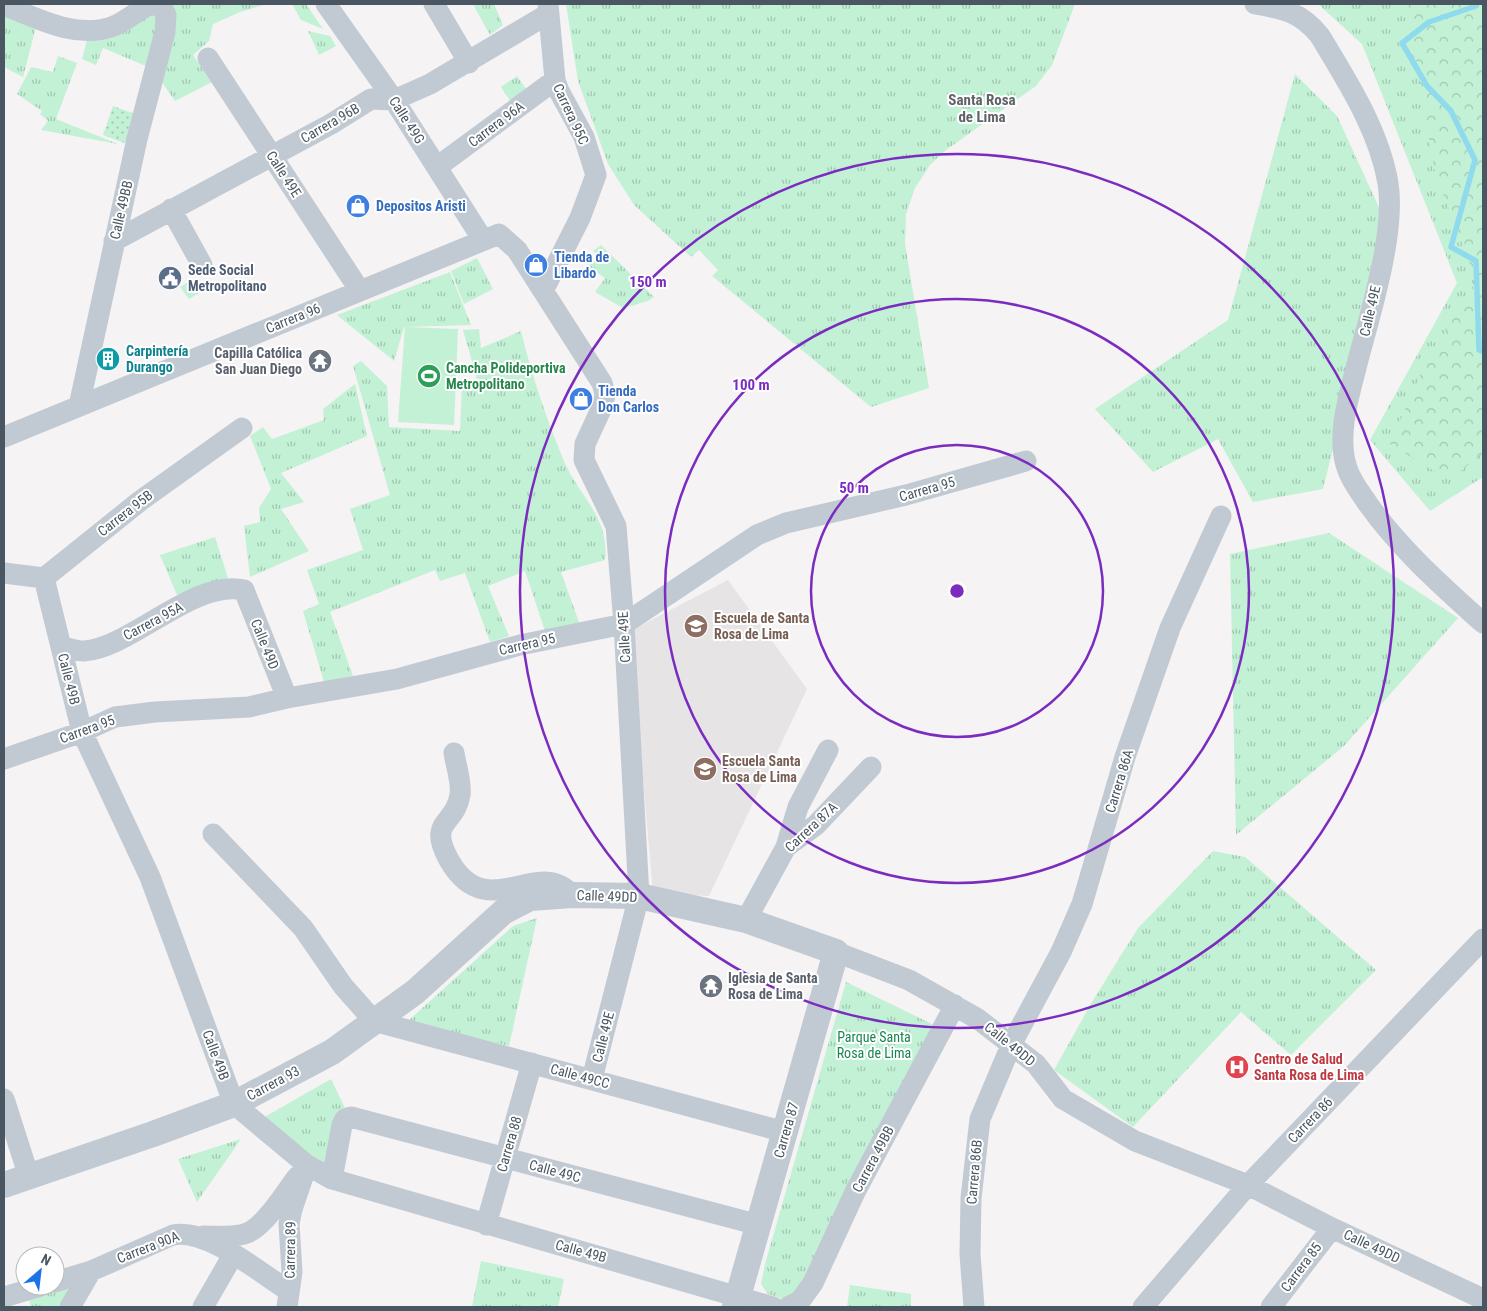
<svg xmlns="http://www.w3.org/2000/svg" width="1487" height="1311" font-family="'Roboto Condensed',sans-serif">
<defs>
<pattern id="grass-tufts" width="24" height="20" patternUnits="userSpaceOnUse" patternTransform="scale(1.25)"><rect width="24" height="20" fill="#c3f1d5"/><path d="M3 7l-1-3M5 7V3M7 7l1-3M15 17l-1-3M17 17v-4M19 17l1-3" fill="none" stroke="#a0c6b0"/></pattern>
<pattern id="forest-crowns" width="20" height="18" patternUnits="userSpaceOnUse" patternTransform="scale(1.25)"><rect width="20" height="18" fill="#c3f1d5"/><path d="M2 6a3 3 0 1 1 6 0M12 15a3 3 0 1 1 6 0" fill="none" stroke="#a0c6b0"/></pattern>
<pattern id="garden-dots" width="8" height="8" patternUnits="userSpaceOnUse" patternTransform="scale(1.25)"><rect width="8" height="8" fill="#c3f1d5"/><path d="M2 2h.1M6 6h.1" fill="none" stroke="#a0c6b0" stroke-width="1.8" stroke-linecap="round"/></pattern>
</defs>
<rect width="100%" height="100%" fill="#f5f3f3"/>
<path fill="#e6e4e5" d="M728 580 807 689 709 896 653 893 630 631Z"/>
<path fill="url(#grass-tufts)" d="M168 4H267L240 12 213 24 209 41 193 55 212 82 175 101 161 81Z
M292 4H306L323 29 301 20Z
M473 4H494L503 25 490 35Z
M566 4H1075L1052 65 1036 86 946 150 930 165 915 188 906 214 905 244 929 388 871 407 712 276 718 270 699 250 691 257 634 205 608 164 578 81Z
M1318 4H1483V477L1430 511 1370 440 1457 283 1362 44Z
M4 9 37 23 23 77 4 67Z
M143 13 156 15 159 21 146 66 103 48 96 65 82 59 87 40Z
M308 31 330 36 336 46 319 55Z
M58 56 77 63 56 119 118 144 41 130 48 121 40 114 42 111 17 94 31 67 53 72Z
M1295 74 1337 116 1388 227 1323 489 1253 502 1218 439 1153 472 1095 409 1228 320Z
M517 76 529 93 513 105 501 87Z
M601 245 654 297 648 301 623 308 595 292 605 278 588 266 600 256 593 251Z
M477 258 493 289 464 304 451 271Z
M450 272 471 325 404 327 394 361 337 315Z
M196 278 204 290 189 299 180 287Z
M479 329 481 348 521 331C532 376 546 418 564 461 579 496 610 518 605 560L561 572 580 625 545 631 525 571 488 586 509 636 490 642 465 573 440 581 435 570 330 612 353 676 324 682 303 611 319 604 307 570 363 550 350 509 390 495 353 366 361 361 387 386 389 427 460 431 462 384 479 386 463 330Z
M355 384 367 436 281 473 304 502 281 509 309 551 250 577 244 526 260 522 259 508 271 489 250 436 263 427 272 439 324 420 323 409Z
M1329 533 1458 618 1344 746 1236 835 1230 554Z
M215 537 228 578 177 595 160 555Z
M1213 851 1245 857 1376 970 1291 1055 1241 1012 1133 1127 1054 1070 1092 1002 1138 928Z
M537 918 509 1046 408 1021 513 926Z
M846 982 936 1026 799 1292 783 1299 768 1294 761 1284 765 1264Z
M331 1079 345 1108 323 1169 261 1119Z
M241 1139 197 1202 178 1159Z
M481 1261 564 1279 558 1307H472Z
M63 1284 71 1294 68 1307H31L29 1300Z
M850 1285 911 1294V1307H847Z"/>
<path fill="url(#forest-crowns)" d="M1409 4H1483V453L1449 480 1390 444 1421 373 1476 280 1435 173 1407 8Z"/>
<path fill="url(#garden-dots)" d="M113 106 135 114 127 144 103 135Z"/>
<path fill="#c3f1d5" d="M405 327 458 329 454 425 398 422Z"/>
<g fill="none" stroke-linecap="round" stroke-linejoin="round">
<path stroke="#90daee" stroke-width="5.5" d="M1476 4V6L1429 22 1402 43 1427 86 1451 111 1475 160 1451 247 1476 261 1479 350 1483 351"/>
<path stroke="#c1cad2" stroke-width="21" d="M326 4 394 100 483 240
M434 4 469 63
M1255 4C1284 9 1301 12 1320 36 1347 81 1379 130 1388 183 1396 233 1370 314 1357 364 1349 396 1336 436 1347 468 1351 481 1360 492 1368 504 1400 549 1442 586 1483 623
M4 5C38 19 77 40 114 26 128 20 138 10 151 4L162 7 166 15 165 32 137 139 79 406
M208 58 360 291
M437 167 555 80
M171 209 202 265
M114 241 331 124 371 99 394 100 430 84 548 14
M543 291 580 218 596 175 584 137 559 91 555 80 548 4
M4 437 499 234 517 250 602 383 605 394 603 405 585 444 584 460 616 526 624 624 639 896 592 1079
M4 573 44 578 140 501 242 428
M44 578 82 732 150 877 234 1104 307 1165 332 1179 773 1307
M61 646C68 648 76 651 84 651 131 648 195 578 244 590L287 698
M454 753C456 766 462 783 460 795 455 826 427 820 449 860 487 927 538 855 572 895
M4 759 82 732 115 717 155 712 249 707 287 698 397 679 520 645 624 624 757 535 786 523 906 495 1026 461
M213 834 303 928 343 986 374 1021 785 1132
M786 847 798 807 828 750
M746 920 786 847 816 825 871 767
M836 952 909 980 978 1019 1036 1064 1063 1099 1135 1141 1248 1185 1332 1228 1483 1299
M4 1099 29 1177
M332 1179 342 1125 345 1119 351 1117 759 1225
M486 1225 532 1063
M203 1236C217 1236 234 1238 247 1233 265 1226 285 1193 297 1177
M55 1282 91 1271 173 1235C207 1228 260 1273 289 1291
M4 1297 41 1286
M70 1307 91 1271
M203 1307 233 1255
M287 1307 292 1272 289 1224 292 1209 307 1165
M788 1307 800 1301 813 1283 855 1192 955 1005
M974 1307 970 1254 971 1198 980 1119 1012 1043 1061 952 1082 904 1125 757 1170 628 1221 516
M1143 1307 1248 1185 1483 939
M1271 1307 1332 1228"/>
<path stroke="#c1cad2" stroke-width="26" d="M4 1185 153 1134 234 1104 332 1052 415 992 503 912 530 898 572 895 639 896 746 920 836 952 735 1307"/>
</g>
<g fill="none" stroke="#7b2cbf" stroke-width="2.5">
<circle cx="957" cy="591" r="146"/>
<circle cx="957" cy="591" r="292"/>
<circle cx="957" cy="591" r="437"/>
</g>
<defs>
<g id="shop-disc" transform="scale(1.25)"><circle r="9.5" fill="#3f7fe0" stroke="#fff"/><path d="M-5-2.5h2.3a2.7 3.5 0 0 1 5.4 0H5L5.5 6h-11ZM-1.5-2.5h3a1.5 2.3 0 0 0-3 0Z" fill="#fff"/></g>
<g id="civic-disc" transform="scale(1.25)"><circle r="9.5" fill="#5c6f8a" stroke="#fff"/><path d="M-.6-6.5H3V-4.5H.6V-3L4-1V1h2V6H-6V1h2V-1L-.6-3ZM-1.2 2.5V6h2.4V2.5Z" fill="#fff"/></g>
<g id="building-disc" transform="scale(1.25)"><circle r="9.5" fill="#0f9aa8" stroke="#fff"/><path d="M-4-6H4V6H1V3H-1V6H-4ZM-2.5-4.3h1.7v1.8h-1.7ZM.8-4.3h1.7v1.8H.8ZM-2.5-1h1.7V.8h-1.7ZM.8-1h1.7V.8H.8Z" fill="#fff"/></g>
<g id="temple-disc" transform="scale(1.25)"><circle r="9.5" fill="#6b7280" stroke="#fff"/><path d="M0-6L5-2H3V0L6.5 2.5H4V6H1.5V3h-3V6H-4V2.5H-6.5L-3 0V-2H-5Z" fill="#fff"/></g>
<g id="stadium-disc" transform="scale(1.25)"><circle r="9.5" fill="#2e9e5b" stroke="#fff"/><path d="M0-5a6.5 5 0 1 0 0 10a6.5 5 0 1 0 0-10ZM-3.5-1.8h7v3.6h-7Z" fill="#fff"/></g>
<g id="school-disc" transform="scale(1.25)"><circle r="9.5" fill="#8d6e63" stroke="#fff"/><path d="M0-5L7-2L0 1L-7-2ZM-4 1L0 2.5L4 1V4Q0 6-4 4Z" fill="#fff"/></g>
<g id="hospital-disc" transform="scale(1.25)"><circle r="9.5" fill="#e0444e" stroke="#fff"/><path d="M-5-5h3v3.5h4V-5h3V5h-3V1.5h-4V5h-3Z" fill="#fff"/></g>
</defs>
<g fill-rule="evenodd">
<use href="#shop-disc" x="358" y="206"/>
<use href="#shop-disc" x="536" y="265"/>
<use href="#civic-disc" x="170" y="278"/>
<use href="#building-disc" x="108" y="359"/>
<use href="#temple-disc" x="320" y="361"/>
<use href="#stadium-disc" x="429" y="376"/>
<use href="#shop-disc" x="581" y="399"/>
<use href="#school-disc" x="696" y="626"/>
<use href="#school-disc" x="705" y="769"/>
<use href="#temple-disc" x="711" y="986"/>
<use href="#hospital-disc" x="1237" y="1067"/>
</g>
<g text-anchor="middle" stroke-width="4" stroke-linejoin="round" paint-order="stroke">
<g font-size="14" fill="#4a5661" stroke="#fff">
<text transform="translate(571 114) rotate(65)" y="5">Carrera 95C</text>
<text transform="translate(407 120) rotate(57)" y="5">Calle 49G</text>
<text transform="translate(330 123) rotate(-30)" y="5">Carrera 96B</text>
<text transform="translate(496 124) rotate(-37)" y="5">Carrera 96A</text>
<text transform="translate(284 174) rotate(57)" y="5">Calle 49E</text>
<text transform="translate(121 210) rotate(-77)" y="5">Calle 49BB</text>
<text transform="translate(1370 311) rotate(-77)" y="5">Calle 49E</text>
<text transform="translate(293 318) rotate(-22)" y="5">Carrera 96</text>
<text transform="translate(927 489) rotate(-16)" y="5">Carrera 95</text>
<text transform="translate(125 513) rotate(-38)" y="5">Carrera 95B</text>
<text transform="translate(153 621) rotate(-28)" y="5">Carrera 95A</text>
<text transform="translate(624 637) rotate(-93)" y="5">Calle 49E</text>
<text transform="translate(265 644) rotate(68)" y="5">Calle 49D</text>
<text transform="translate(527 644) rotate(-13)" y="5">Carrera 95</text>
<text transform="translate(69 679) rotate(76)" y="5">Calle 49B</text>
<text transform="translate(87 729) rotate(-20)" y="5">Carrera 95</text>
<text transform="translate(1119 781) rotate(-73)" y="5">Carrera 86A</text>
<text transform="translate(811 827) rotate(-43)" y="5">Carrera 87A</text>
<text transform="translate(607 896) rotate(2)" y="5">Calle 49DD</text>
<text transform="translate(603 1037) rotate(-76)" y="5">Calle 49E</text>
<text transform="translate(1010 1044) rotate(39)" y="5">Calle 49DD</text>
<text transform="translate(216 1055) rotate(70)" y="5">Calle 49B</text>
<text transform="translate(580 1076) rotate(15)" y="5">Calle 49CC</text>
<text transform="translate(273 1083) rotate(-28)" y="5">Carrera 93</text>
<text transform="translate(1310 1120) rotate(-46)" y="5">Carrera 86</text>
<text transform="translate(786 1130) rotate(-74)" y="5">Carrera 87</text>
<text transform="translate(509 1144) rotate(-74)" y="5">Carrera 88</text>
<text transform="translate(873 1159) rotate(-62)" y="5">Carrera 49BB</text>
<text transform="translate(555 1171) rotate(15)" y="5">Calle 49C</text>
<text transform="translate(974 1172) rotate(-85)" y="5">Carrera 86B</text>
<text transform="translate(1372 1246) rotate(25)" y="5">Calle 49DD</text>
<text transform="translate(148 1247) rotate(-21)" y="5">Carrera 90A</text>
<text transform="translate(290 1250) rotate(-89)" y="5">Carrera 89</text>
<text transform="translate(581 1251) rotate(15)" y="5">Calle 49B</text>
<text transform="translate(1301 1267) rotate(-53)" y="5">Carrera 85</text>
</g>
<g font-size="14" font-weight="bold" fill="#366cbe" stroke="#fff" text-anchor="start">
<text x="376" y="211">Depositos Aristi</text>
<text x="554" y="262">Tienda de<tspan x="554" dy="16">Libardo</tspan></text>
<text x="598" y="396">Tienda<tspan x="598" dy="16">Don Carlos</tspan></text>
</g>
<g font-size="14" font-weight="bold" fill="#4e5e75" stroke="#fff" text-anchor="start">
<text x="188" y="275">Sede Social<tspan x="188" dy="16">Metropolitano</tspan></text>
</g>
<g font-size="14" font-weight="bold" fill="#0d838f" stroke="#fff" text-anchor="start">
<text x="126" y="356">Carpintería<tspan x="126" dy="16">Durango</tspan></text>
</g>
<g font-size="14" font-weight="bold" fill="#5b616d" stroke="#fff" text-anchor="end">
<text x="302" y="358">Capilla Católica<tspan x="302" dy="16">San Juan Diego</tspan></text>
<text x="728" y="983" text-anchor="start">Iglesia de Santa<tspan x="728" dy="16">Rosa de Lima</tspan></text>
</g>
<g font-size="14" font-weight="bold" fill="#27864d" stroke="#fff" text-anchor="start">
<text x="446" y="373">Cancha Polideportiva<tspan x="446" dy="16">Metropolitano</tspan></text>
</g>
<g font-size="14" font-weight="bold" fill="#785e54" stroke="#fff" text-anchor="start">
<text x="714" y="623">Escuela de Santa<tspan x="714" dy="16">Rosa de Lima</tspan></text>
<text x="722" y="766">Escuela Santa<tspan x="722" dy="16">Rosa de Lima</tspan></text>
</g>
<g font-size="14" fill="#17864f" stroke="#fff">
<text x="874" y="1042">Parque Santa<tspan x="874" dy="16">Rosa de Lima</tspan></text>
</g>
<g font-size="14" font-weight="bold" fill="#be3a42" stroke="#fff" text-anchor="start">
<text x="1254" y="1064">Centro de Salud<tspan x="1254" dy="16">Santa Rosa de Lima</tspan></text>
</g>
<g font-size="15" font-weight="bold" fill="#5f6368" stroke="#fff">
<text x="982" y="105">Santa Rosa<tspan x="982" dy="17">de Lima</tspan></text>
</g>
</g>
<circle cx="957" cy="591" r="8" fill="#7b2cbf" stroke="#fff" stroke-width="2.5"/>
<g font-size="15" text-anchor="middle" font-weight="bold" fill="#7b2cbf" stroke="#fff" stroke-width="4" stroke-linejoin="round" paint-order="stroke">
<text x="648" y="287">150 m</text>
<text x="751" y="390">100 m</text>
<text x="854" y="493">50 m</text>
</g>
<rect width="1487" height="1311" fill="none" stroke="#4a5661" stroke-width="10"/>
<g transform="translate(40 1271) rotate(28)"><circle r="24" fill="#ffffff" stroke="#b7bbc0"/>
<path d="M0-4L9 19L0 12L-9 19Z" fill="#1a73e8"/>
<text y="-8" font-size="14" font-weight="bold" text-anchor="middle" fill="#4a5661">N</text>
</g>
</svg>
